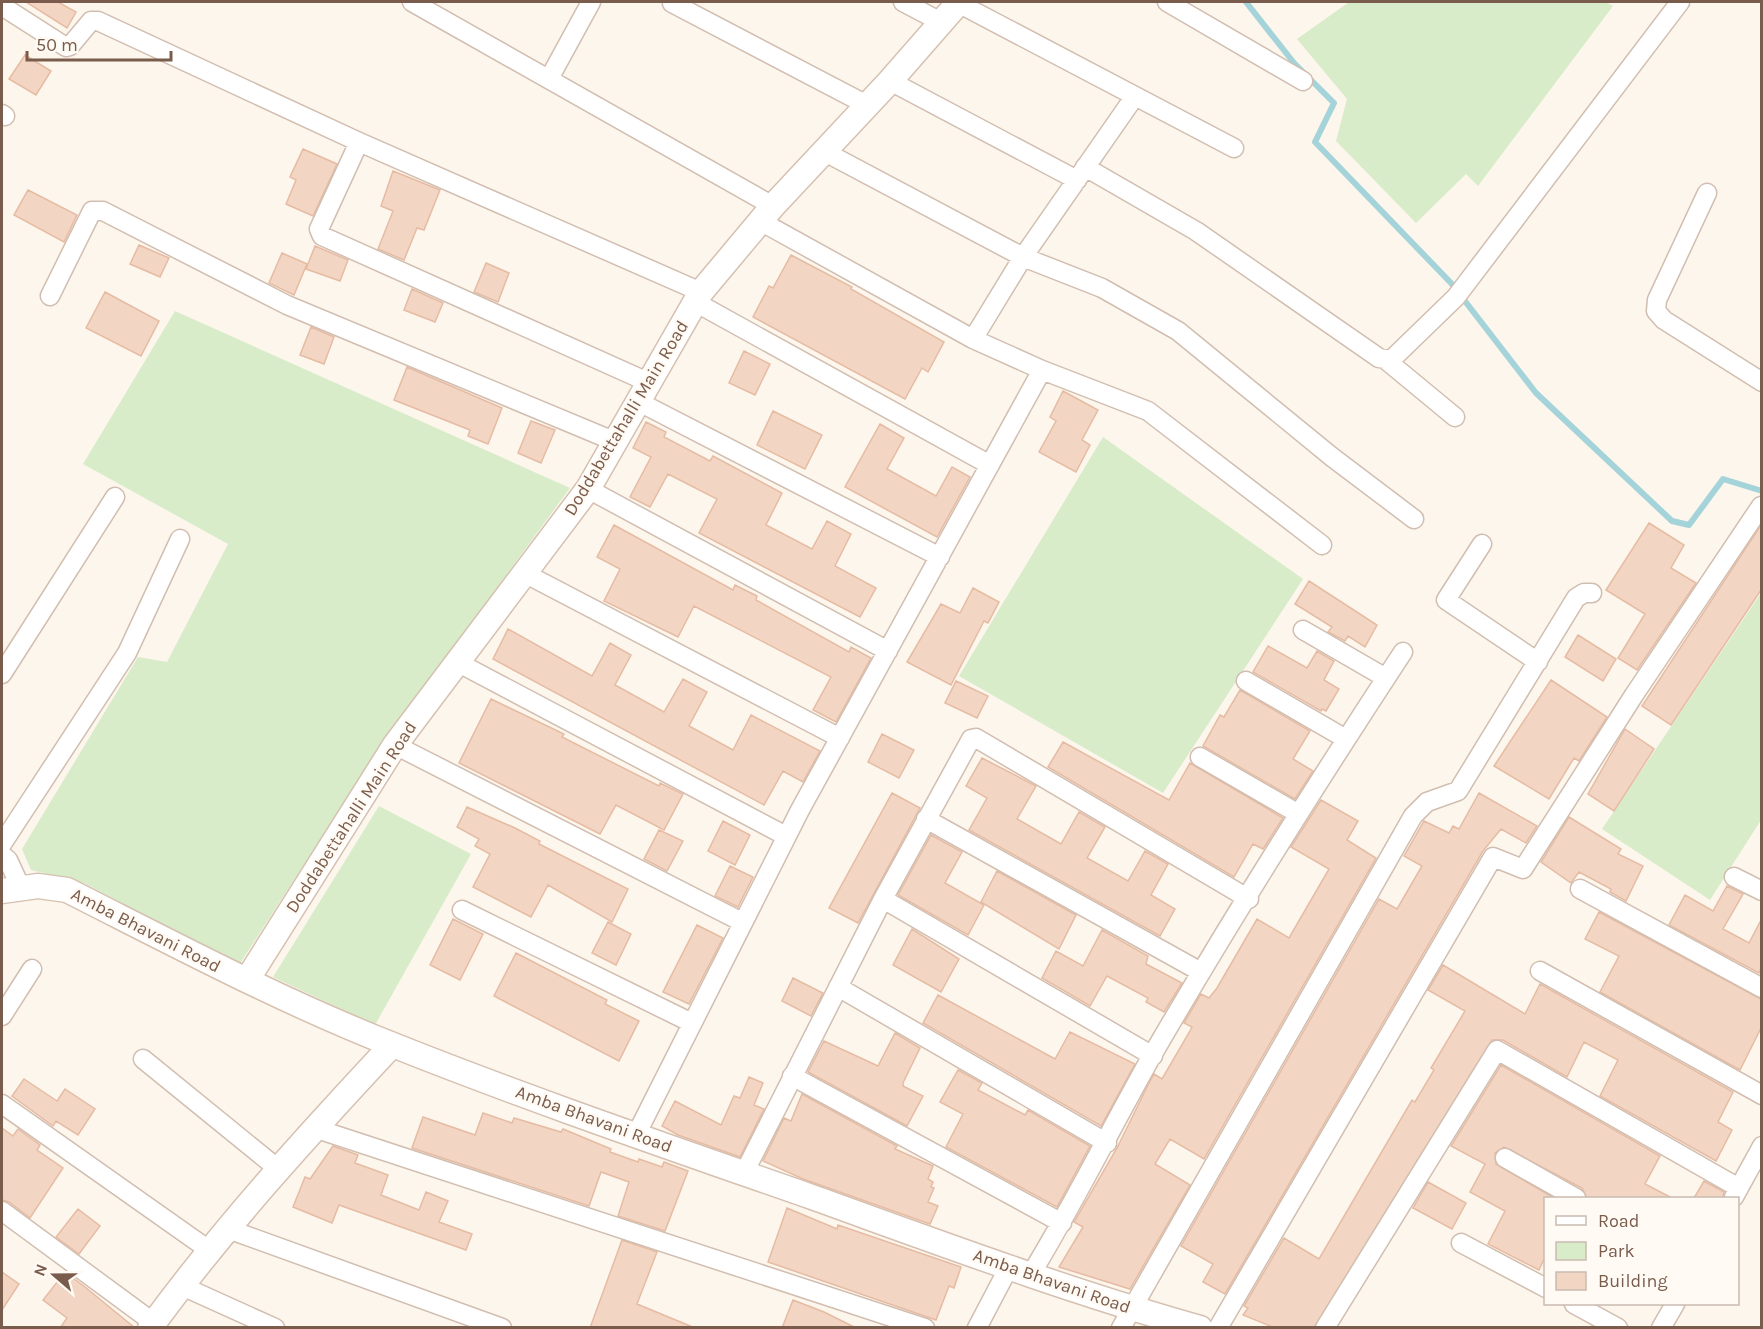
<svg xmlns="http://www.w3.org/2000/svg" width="1763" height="1329" font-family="Karla,sans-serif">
<rect width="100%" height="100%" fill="#fdf6ec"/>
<path fill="#d8ecc9" d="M1349 2H1606L1613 6 1478 186 1466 174 1416 223 1336 141 1347 99 1297 39Z
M175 311 570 488 380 747 239 965 84 883 31 870 22 849 138 657 167 662 228 544 83 464Z
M1103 437 1303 579 1163 793 959 676Z
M1761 593V820L1710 900 1602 829Z
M379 806 471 854 375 1025 273 977Z"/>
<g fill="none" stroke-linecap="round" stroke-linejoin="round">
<path stroke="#a5d3da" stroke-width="6" d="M1246 2 1294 63 1334 103 1315 142 1451 283 1536 393 1672 521 1689 525 1723 479 1762 491"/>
</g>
<path fill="#f3d5c3" stroke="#e6bba3" stroke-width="1.5" d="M26 2H58L76 12 67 28Z
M25 55 51 71 36 95 9 79Z
M303 149 337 164 313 216 286 204 296 180 290 177Z
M393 171 440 190 424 230 417 228 404 260 378 249 393 211 381 206Z
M28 190 77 215 64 242 14 215Z
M139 245 169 258 160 277 130 264Z
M315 246 348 260 340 281 306 269Z
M282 253 307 264 294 295 269 283Z
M791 255 852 287 851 289 944 342 928 372 922 368 905 399 753 317 769 286 773 288Z
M486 263 509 273 498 302 474 292Z
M412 289 443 303 435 322 404 310Z
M105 292 159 321 141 356 86 328Z
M311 327 334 337 324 364 300 355Z
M744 351 770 364 755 395 729 383Z
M407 367 502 408 488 444 468 436 470 430 394 400Z
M1063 391 1098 410 1082 440 1090 445 1076 472 1039 452 1056 421 1050 417Z
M773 411 822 435 805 469 757 445Z
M531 421 555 430 541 463 518 453Z
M646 422 666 432 664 437 710 461 713 456 782 493 766 525 812 549 827 521 851 534 835 566 876 588 860 617 699 533 717 499 668 474 650 507 630 497 651 457 633 448Z
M880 424 904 438 887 469 936 496 952 467 970 477 937 537 845 487Z
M1649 523 1684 545 1671 568 1696 583 1637 670 1618 658 1645 614 1606 590Z
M614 525 733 590 735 585 757 596 756 600 849 652 851 647 871 658 836 722 813 710 831 677 694 606 678 637 604 601 620 569 597 557Z
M1761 525V590L1671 725 1642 706Z
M1309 581 1377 625 1365 647 1348 636 1345 641 1328 632 1332 627 1295 604Z
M973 588 999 602 988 623 984 621 951 685 907 662 941 604 960 613Z
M508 629 592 676 610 643 631 655 615 685 664 712 683 679 707 692 689 726 733 750 751 715 820 751 803 782 783 771 764 805 493 659Z
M1578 635 1616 659 1603 681 1565 657Z
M1268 646 1307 668 1317 651 1334 661 1324 680 1339 689 1326 711 1322 709 1321 711 1253 672Z
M1551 680 1607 717 1579 761 1574 758 1549 799 1494 766Z
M956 681 988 696 977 718 945 703Z
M1240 690 1310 731 1293 759 1313 771 1295 799 1203 746 1220 715 1224 717Z
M491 699 564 734 562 737 659 786 660 783 683 794 664 830 616 805 600 834 459 763Z
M1625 729 1654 749 1614 811 1588 794Z
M882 734 914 750 899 778 868 762Z
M1063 742 1169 800 1190 763 1283 818 1263 849 1253 844 1234 877 1048 767Z
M982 758 1036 786 1017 819 1061 844 1079 812 1105 827 1087 858 1128 881 1145 851 1168 864 1151 895 1175 909 1160 936 969 830 987 798 966 786Z
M892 793 920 808 858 923 829 908Z
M1479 793 1537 826 1526 843 1501 829 1483 851 1225 1294 1203 1282 1213 1264 1181 1246 1379 899 1397 909 1422 866 1404 856 1424 821 1449 833 1453 826 1459 829Z
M1321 800 1358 821 1347 840 1376 858 1204 1159 1170 1139 1155 1164 1190 1185 1130 1289 1059 1267 1083 1227 1074 1222 1117 1148 1148 1085 1154 1074 1162 1079 1190 1031 1192 1027 1184 1023 1201 994 1209 998 1217 988 1257 919 1289 938 1329 869 1291 847Z
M467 807 515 828 540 841 539 844 628 889 612 922 548 885 531 917 473 887 490 854 475 846 479 839 457 827Z
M1569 817 1621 849 1618 854 1643 866 1626 901 1610 892 1611 889 1579 872 1571 883 1541 862Z
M723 821 750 835 735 865 708 851Z
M659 830 683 841 667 871 644 859Z
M931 835 962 852 945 883 984 905 968 935 898 895Z
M730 866 753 877 738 907 715 896Z
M997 871 1076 915 1059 949 981 902Z
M1727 886 1743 894 1723 929 1749 943 1761 920V968L1759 973 1669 925 1685 895 1713 911Z
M1599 912 1761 999V1028L1740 1070 1600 992 1619 956 1585 939Z
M453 919 483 934 460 980 430 965Z
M608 922 631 934 616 965 592 953Z
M697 925 723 938 689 1004 663 992Z
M912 929 959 959 941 992 893 965Z
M1102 930 1148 956 1146 964 1182 983 1164 1012 1146 1002 1148 998 1107 976 1090 1006 1042 978 1056 951 1083 966Z
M516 953 607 1000 605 1004 639 1021 619 1061 494 996Z
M1443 965 1525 1014 1540 984 1733 1092 1718 1122 1732 1130 1716 1161 1600 1096 1618 1060 1584 1042 1567 1077 1503 1040H1492L1314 1328H1275L1243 1315 1248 1308 1244 1306 1284 1238 1319 1259 1412 1100 1415 1102 1434 1070 1431 1068 1465 1011 1428 990Z
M793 978 823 993 811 1016 782 1001Z
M938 995 1055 1059 1070 1032 1135 1064 1101 1126 923 1023Z
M895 1033 920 1048 903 1083V1086L923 1096 907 1126 808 1072 824 1041 878 1066Z
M1501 1065 1660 1156 1645 1184 1672 1198H1587L1582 1188 1504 1147 1495 1153 1496 1164 1554 1198H1545V1257L1539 1270 1488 1244 1505 1211 1470 1192 1485 1164 1451 1146Z
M958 1070 982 1083 978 1090 1025 1115 1028 1110 1090 1146 1057 1207 946 1147 963 1114 940 1102Z
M749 1077 763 1083 754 1105 764 1109 740 1157 678 1135 662 1126 675 1101 721 1125 734 1096 740 1098Z
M24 1079 57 1101 65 1089 95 1109 78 1135 56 1121 53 1126 12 1096Z
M802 1094 897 1146 895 1149 933 1166 928 1179 933 1182 931 1187 934 1188 928 1202 938 1206 930 1224 803 1179 763 1161 784 1118 791 1121Z
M483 1113 512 1123 514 1118 561 1132 563 1129 611 1149 610 1152 638 1162 639 1159 662 1167 664 1162 688 1171 665 1231 618 1216 629 1182 601 1172 589 1206 412 1148 423 1117 475 1135Z
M2 1128 13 1136 18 1129 40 1145 37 1150 63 1168 30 1218 9 1202 2 1200Z
M333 1146 358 1155 355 1163 388 1175 381 1195 419 1210 426 1192 448 1201 439 1222 472 1234 466 1250 339 1205 332 1223 293 1207 305 1177 310 1179Z
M1704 1181 1724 1192 1723 1198H1694Z
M1428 1182 1466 1203 1452 1229 1413 1208Z
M787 1208 837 1229 838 1225 961 1267 954 1288 949 1286 936 1320 768 1262Z
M78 1209 100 1226 79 1254 56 1237Z
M622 1240 657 1252 637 1304 695 1328H590Z
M2 1272 19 1284 2 1310Z
M65 1272 85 1287 135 1328H60L67 1318 43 1300Z
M793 1300 824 1312 856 1328H782Z"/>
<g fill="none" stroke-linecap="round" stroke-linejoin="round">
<g stroke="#d1beb0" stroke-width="21">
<path id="street" d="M412 2 773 206
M903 2 941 22
M1167 2 1303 81
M672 3 867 105
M958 3 1135 96 1023 257 973 339
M2 6 66 47 70 46 91 21H98L359 142 701 292
M550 77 591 2
M890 81 1077 180
M1135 96 1234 148
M2 114 5 116
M359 142 319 229 322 236 650 383
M823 151 1023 257 1102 288 1178 331 1332 457 1414 519
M1085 167 1196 231 1379 358 1391 360 1456 297 1680 2
M1707 193 1657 300 1656 311 1664 320 1762 382
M50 296 92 211H103L287 305 616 442
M695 302 990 465
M1386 360 1455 417
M1042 370 1148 411 1322 545
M639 402 940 557
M588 489 888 651
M1482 544 1446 600 1538 662
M526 574 840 738
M1303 630 1386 678
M455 661 786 836
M2 674 115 497
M1246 681 1346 739
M395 745 742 922
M1200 757 1297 813
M926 819 1201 972
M2 844 127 653 180 539
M2 855 8 860 21 888
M1734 877 1762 891
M1580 889 1762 988
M883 899 1153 1056
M462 910 692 1023
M1540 971 1762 1095
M838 987 1107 1143
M2 1016 32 969
M143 1059 277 1168
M792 1076 1062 1223
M2 1104 209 1250
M314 1128 925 1328
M636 1135 800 810 1042 370 973 339 760 221
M1505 1158 1576 1198
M744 1173 883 899 971 739 976 738 1249 899
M1734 1197 1762 1146
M2 1211 154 1323
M228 1229 502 1328
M1461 1243 1546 1288
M1031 1274C1075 1202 1112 1126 1154 1052 1233 916 1317 783 1403 652
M182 1286 275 1328
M1574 1304 1618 1328
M977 1328 1009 1267
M1121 1328 1413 816 1427 802 1458 791 1576 598 1584 593H1592
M1218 1328 1493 857 1523 869 1634 695 1761 506
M1325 1328 1497 1050 1739 1188
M1661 1328 1675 1304"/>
</g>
<g stroke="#d6c0b0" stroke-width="27">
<path id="secondary" d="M2 891 38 886 67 890C174 944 281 1001 393 1045 531 1100 672 1148 812 1197 940 1243 1068 1291 1200 1328
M247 980 395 745 588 489 701 292 773 206 890 81 959 2
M150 1328C224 1227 307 1136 392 1045"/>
</g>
<use href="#street" stroke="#fff" stroke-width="18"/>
<use href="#secondary" stroke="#fff" stroke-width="24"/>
</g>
<g text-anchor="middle" stroke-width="4.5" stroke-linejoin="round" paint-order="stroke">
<g font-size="18" fill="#7a5c4d" stroke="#fffaf3">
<text transform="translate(626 418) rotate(-59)" y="6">Doddabettahalli Main Road</text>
<text transform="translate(351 817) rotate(-57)" y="6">Doddabettahalli Main Road</text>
<text transform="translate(146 930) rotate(27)" y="6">Amba Bhavani Road</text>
<text transform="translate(594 1119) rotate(20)" y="6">Amba Bhavani Road</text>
<text transform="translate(1052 1281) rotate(19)" y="6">Amba Bhavani Road</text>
</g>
</g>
<rect width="1763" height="1329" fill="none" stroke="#7a5c4d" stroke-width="6"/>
<rect x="1544" y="1197" width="195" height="108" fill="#fffaf3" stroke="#cabbb1" stroke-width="1.5"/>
<rect x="1556" y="1216" width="30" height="9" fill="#ffffff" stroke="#cabbb1" stroke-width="1.5"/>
<text x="1598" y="1227" font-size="18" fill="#7a5c4d">Road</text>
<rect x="1556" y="1242" width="30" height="18" fill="#d8ecc9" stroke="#cabbb1" stroke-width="1.5"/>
<text x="1598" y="1257" font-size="18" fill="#7a5c4d">Park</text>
<rect x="1556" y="1272" width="30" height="18" fill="#f3d5c3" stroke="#cabbb1" stroke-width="1.5"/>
<text x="1598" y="1287" font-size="18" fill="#7a5c4d">Building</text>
<g transform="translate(54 1275) rotate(290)" stroke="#fffaf3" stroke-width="4.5" paint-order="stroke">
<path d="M0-4.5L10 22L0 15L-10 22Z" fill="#7a5c4d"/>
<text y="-9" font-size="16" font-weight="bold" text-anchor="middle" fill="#7a5c4d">N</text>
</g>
<path d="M27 51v9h144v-9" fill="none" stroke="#7a5c4d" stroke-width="3"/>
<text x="36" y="51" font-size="18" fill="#7a5c4d" stroke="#fffaf3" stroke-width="4.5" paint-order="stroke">50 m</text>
</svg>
